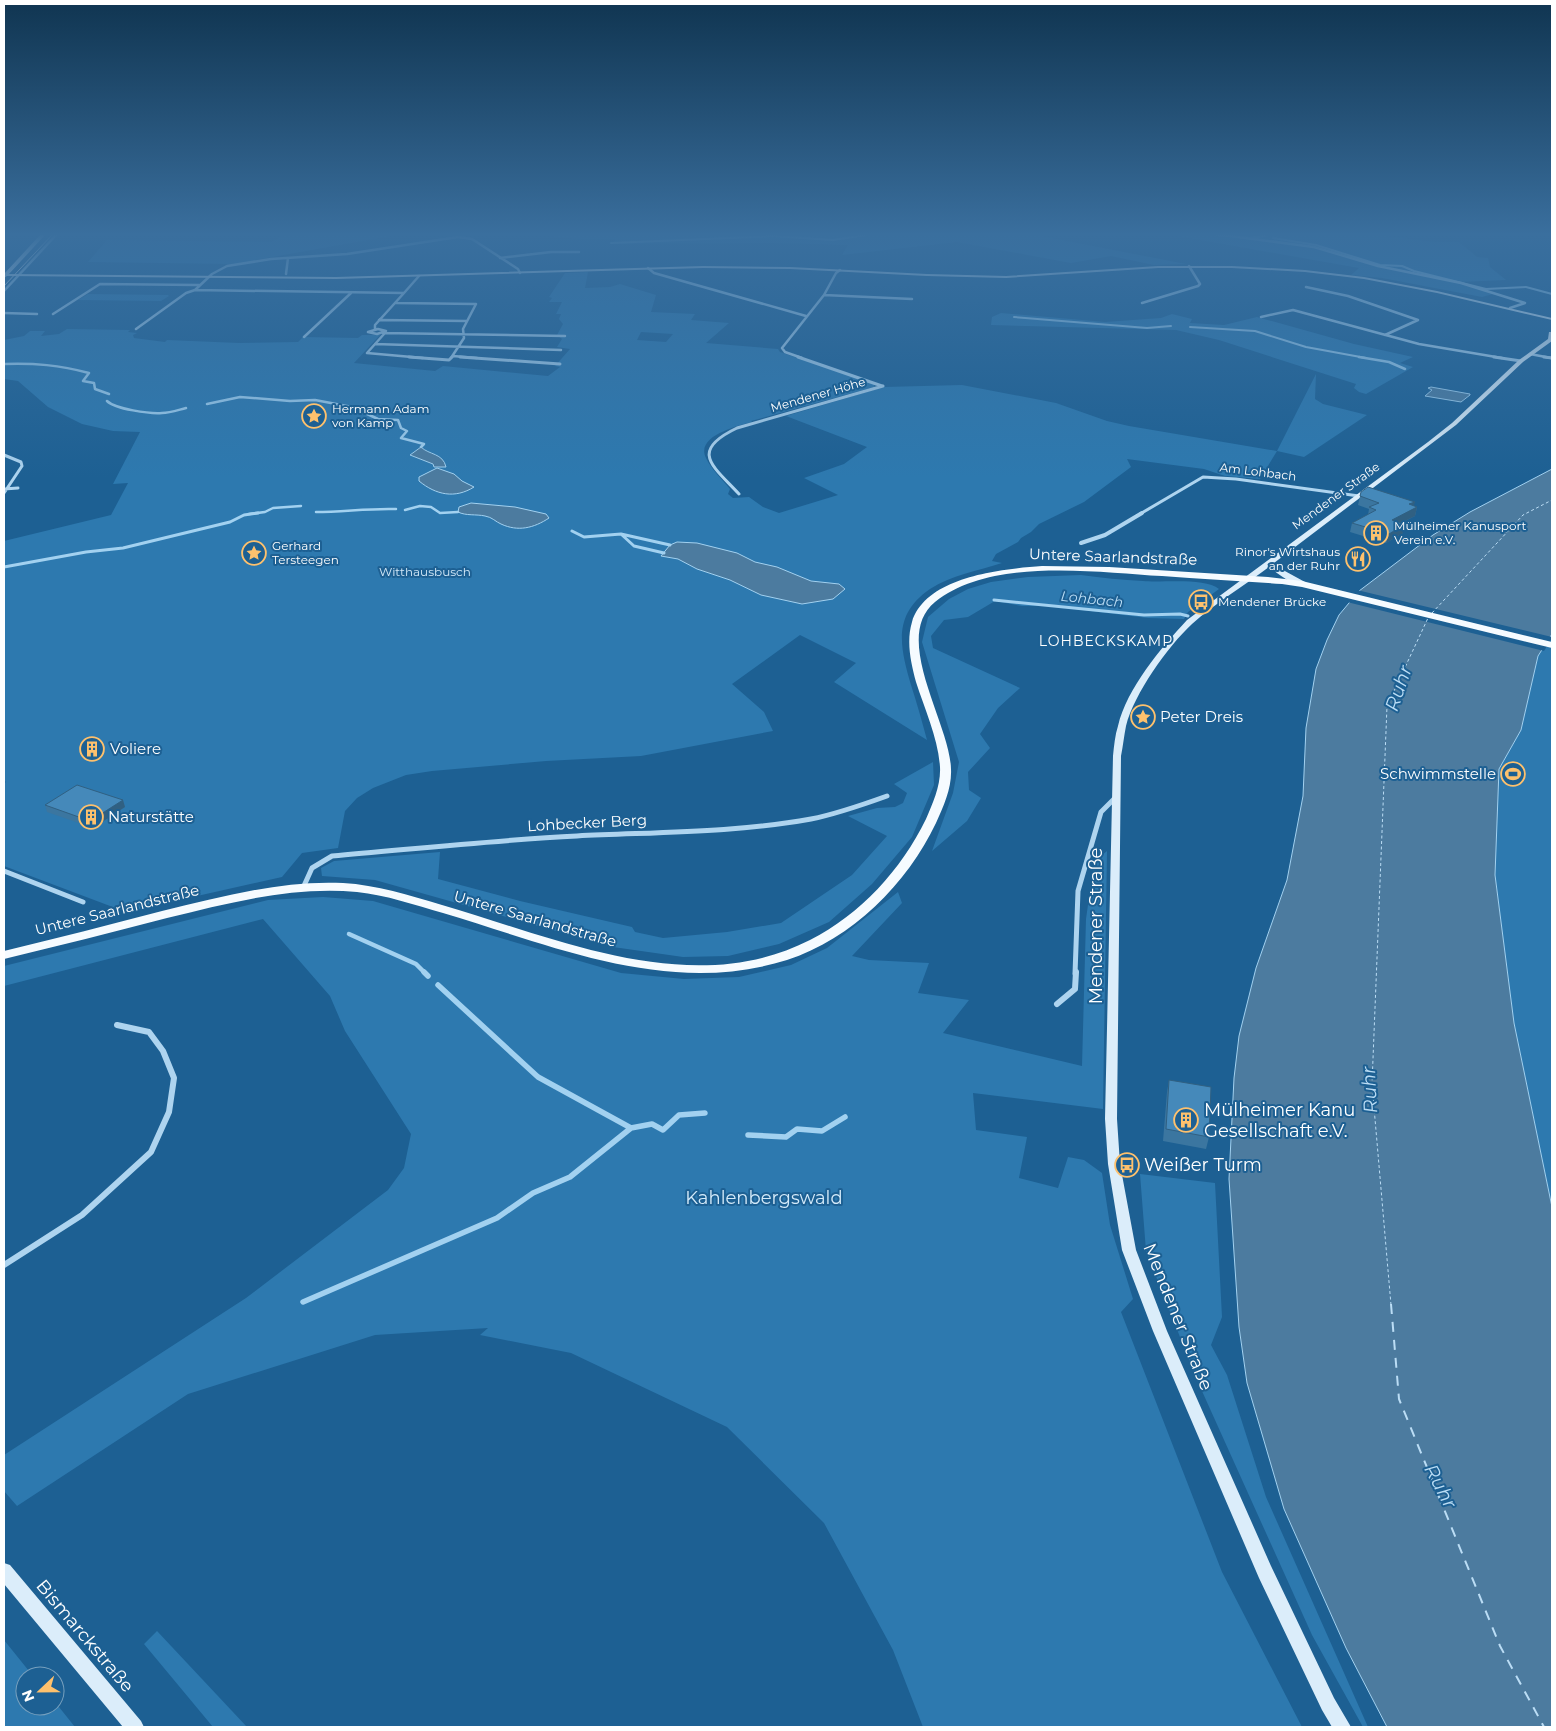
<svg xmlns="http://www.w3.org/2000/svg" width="1556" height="1731" font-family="Montserrat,sans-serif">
<rect width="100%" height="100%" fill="#1d6093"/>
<path fill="#2d79af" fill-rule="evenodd" d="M284 235H396L233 264 88 262 107 240 271 242Z
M539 235H1036L1186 264 1154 265 1111 256 1071 263 957 242 842 255 848 245 772 243 614 244 615 239H580Z
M1172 235H1377L1435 242H1459L1477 257 1488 258 1490 267 1506 280 1458 282 1493 294 1482 297 1382 278 1351 275 1359 268Z
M588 272 585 288 610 287 620 284 656 295 651 312 695 314 691 320 729 323 706 343 778 349 780 352 874 384V387L751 421 752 422C737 426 695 436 706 458 711 469 722 479 730 489L728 494 733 498 749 497 763 507 779 513 838 495 804 478 844 464 867 447 786 416 884 387 962 385 1056 403 1107 421 1129 426 1277 451 1316 374 1315 399 1323 404 1367 415 1304 457 1277 451 1260 479 1225 476 1204 469 1127 459 1131 467 1084 502 1039 524 1031 532 1021 538 1018 542 996 554 992 561 1002 563C978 571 951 575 930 589 892 615 900 647 911 685 917 703 922 722 927 740L834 682 856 663 800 635 732 684 764 712 773 731 641 756 546 761 432 771 406 775 373 788 357 798 345 811 338 848 302 853 282 877 126 912 4 866V783L6 782 4 781V541L111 515 128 483 113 484 140 432 113 431 82 424 48 407 18 381 4 379V340L24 336 30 331H45L41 336 59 334 67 329 130 330 128 332 137 333 133 335 134 338 165 342 167 340 239 343 298 342 303 337 358 338 362 335H380L354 363 435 371 443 366 548 376 560 367 555 366 570 349 557 347 562 339 557 335 563 324 559 319 561 314H556L562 302H549L552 298 549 297 565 273ZM641 332 673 334 666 342 637 340Z
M88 294 168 295 169 296 161 301 78 300Z
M1001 313 1105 322 1161 318 1172 314 1192 319 1190 323 1224 325 1257 317 1354 344 1413 357 1400 363 1413 367 1366 394 1359 392 1354 388 1356 384 1219 340 1176 330 991 325 992 317Z
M1552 525V1207L1514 1023 1495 875 1499 769 1521 730 1538 656 1551 636Z
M1081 575C1102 578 1122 580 1143 581 1162 583 1205 577 1219 589L1188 612 1184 619 1148 618 1049 606H1022L995 601 968 617 944 620 931 636 933 648 1020 688 998 708 980 734 990 748 968 772 969 790 981 798 967 821 932 851 953 793 959 762 922 642 928 617 949 599 968 589 991 582 1028 577Z
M933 762 934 785 912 837 872 884 829 922 779 944 728 956 683 957 613 947 375 880 322 876 321 868 334 861 440 852 438 879 520 901 632 927 635 932 663 938 727 932 781 923 852 875 887 836 848 816 877 808 895 807 903 803 907 793 894 784Z
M1107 851 1103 1109 973 1093 976 1130 1027 1137 1019 1178 1058 1188 1068 1157 1084 1160 1102 1173 1110 1225 1133 1299 1121 1312 1222 1572 1302 1727H923L893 1650 824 1523 727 1427 571 1353 480 1335 488 1328 375 1335 188 1394 17 1506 4 1491V1455L246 1298 388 1190 404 1168 411 1134 345 1031 330 996 263 919 4 986V966L268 900 323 897 373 901 621 973 684 979 739 977 791 965 827 948 898 892 902 903 852 956 869 960 929 963 918 993 969 1000 943 1033 1082 1066 1086 919 1094 862Z
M1140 1174 1215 1183 1222 1317 1211 1345 1227 1375 1266 1497 1368 1727H1363L1312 1635 1197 1380 1146 1251Z
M157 1631 247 1727H213L144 1644Z
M4 1640 33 1676H25V1706H55V1702L75 1727H4Z"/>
<path fill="#4c7b9f" stroke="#a2d1f0" d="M1431 387 1470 394V395L1461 402 1425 396 1432 390 1428 388Z
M421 447C429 455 443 453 446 467H434L433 464 410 455Z
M437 468 454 474 462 481 474 487C455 499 436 495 419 481V477Z
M1552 469V634L1538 656 1521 730 1499 769 1495 875 1514 1023 1552 1207V1727H1387L1346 1648 1284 1509 1247 1383 1239 1327 1229 1179 1234 1078 1239 1036 1256 968 1287 880 1303 796 1306 728 1316 669 1327 640 1339 615 1359 591 1433 535 1470 512Z
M471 503 515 507 546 514 549 518C534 528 518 532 501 524 496 522 492 517 485 516 476 514 466 516 458 512L459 507Z
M677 542 697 543 737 553 755 562 777 567 811 581 839 584 845 589 833 599 802 604 761 595 730 580 697 569 678 559 661 556 670 545Z"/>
<path fill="#1d6093" d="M1357 590 1552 637V638L1544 651 1347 602Z"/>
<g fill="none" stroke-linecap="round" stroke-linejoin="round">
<path stroke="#a2d1f0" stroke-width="2" d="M1217 235 1228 236
M1253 237 1265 236
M1273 238 1316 245 1380 265 1402 266 1414 271 1486 289 1526 287 1552 294
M611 243 773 236 833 240 866 235
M1014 317 1147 328 1171 326
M1190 327 1255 331 1306 347 1366 358"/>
<path stroke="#a2d1f0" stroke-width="2.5" d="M1359 357 1389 362 1405 369
M4 364C35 363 59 365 89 373L83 381 94 383 95 389 109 394
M107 401C115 409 150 414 162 413 170 413 178 410 186 408
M207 404 240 397 290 401 315 400 352 407 378 419 398 420 401 428 407 431 401 438 424 444 421 447
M405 510 420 506 431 507 440 513 458 512
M316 512C343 512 369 508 396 509
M249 514 265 512 273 508 301 506"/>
<path stroke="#a2d1f0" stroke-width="3" d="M572 531 584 537 621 534 670 545
M621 534 634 546 664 553
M4 567 86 552 123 548 230 522 244 515 258 513
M994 600 1144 615 1180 614 1188 616"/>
<path stroke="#a2d1f0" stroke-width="4.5" d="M349 934 416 964 426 974"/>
<path stroke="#a2d1f0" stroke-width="5.5" d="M424 972 428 976
M438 985 538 1077 631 1128
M748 1135 786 1137 797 1129 822 1131 845 1117
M303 1302 497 1218 533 1193 570 1177 631 1128 652 1124 663 1130 679 1115 705 1113"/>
<path stroke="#bbddf5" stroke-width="1" stroke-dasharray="3 2.5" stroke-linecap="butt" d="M1432 613 1523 515 1552 500
M1391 1305 1372 1084 1387 706 1428 618"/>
<path stroke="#bbddf5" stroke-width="2" stroke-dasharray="10 8" stroke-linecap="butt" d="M1391 1304 1399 1399 1500 1646 1544 1727"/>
<path stroke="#aed4ef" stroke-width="2.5" d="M1224 235 1314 247 1378 266 1461 283 1525 303 1510 308
M500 258 551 252H579
M648 268 654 273 806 316
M286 274 288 258
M1306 287 1348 296 1418 320 1385 335
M195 290 212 274 227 266 271 259 347 254 458 237 472 239 518 269 520 273
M4 291 56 235
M404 293 419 276
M824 295 912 299
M396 303 476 304 463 329 464 338 451 358
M1142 303 1198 286 1200 284 1189 266
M4 313 37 314
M53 314 100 284 199 285
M1261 317 1293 310 1419 344 1502 358
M379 320 467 321
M136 329 186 293 195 290 404 293 375 325V329
M378 329 386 331 377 334 368 332Z
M383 333 565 336
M384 334 367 353 423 358
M304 337 351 293
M375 344 561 350
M1530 354 1551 358
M453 356 477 358
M802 358 785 352 782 348 824 295 836 273 840 270"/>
<path stroke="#aed4ef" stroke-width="3" d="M409 357 449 360 452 357
M460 357 560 364
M798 357 882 386
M1494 357 1521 361
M1544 357 1552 358
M4 455 21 462 22 466 4 493
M4 489 18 488
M739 494C712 465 689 451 737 428L883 386
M1140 514 1203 477 1236 479 1359 496"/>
<path stroke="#aed4ef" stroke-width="4" d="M1081 543 1105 535 1142 513"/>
<path stroke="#aed4ef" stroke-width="5" d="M4 871 83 902
M303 888 312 868 332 856C414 849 495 840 577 836 655 832 734 833 811 819 837 814 862 805 887 796
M1075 974 1078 891 1101 812 1115 798"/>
<path stroke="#aed4ef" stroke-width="6" d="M1057 1004 1075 989 1076 972
M4 1265 82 1215 151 1152 169 1112 174 1078 163 1051 149 1032 117 1025"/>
<path fill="#dbedfa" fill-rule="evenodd" d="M40 235H45L9 274 336 277 703 266 790 267 927 274 1006 276 1158 266H1232L1305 270 1364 277 1437 291 1552 318V320L1437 293 1364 279 1305 272 1232 268H1158L1006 278 927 276 790 269 703 268 336 279 7 276 4 278V274Z
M1549 332H1552V341L1523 362 1456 425 1274 563 1283 570 1305 582V586C1293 586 1278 574 1269 567 1245 585 1214 604 1192 624 1168 646 1134 694 1126 726 1124 736 1123 746 1121 756L1117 1119 1120 1164 1136 1250 1167 1331 1271 1566 1334 1698 1351 1727H1332L1322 1710 1259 1578 1153 1331 1122 1250 1108 1164 1105 1119 1113 756C1114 746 1115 735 1118 726 1127 688 1161 648 1187 620L1428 442 1452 423 1519 360 1548 339Z
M4 1563 10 1565 141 1721 144 1727H123L4 1584Z"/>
<path fill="#f6fbff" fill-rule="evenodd" d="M1042 566 1109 567 1268 577 1302 581 1552 642V648L1302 587 1282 584C1242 581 1202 579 1162 576 1095 572 991 557 935 602 891 638 950 723 951 769 952 787 944 806 936 823 907 884 852 939 787 960 669 997 554 946 443 913 415 905 386 895 357 892 292 886 229 903 167 918 113 932 58 946 4 959V951C57 938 109 925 162 911 221 897 281 880 343 883 377 885 409 895 442 905 559 939 692 1000 810 940 861 914 901 870 926 819 933 803 941 785 940 767 938 738 925 710 916 682 911 663 906 642 912 622 926 576 1002 569 1042 566Z"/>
<path stroke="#fff" stroke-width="1" d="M4 286 52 235"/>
</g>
<path fill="#3b76a0" d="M1361 492 1417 507 1415 516 1401 523 1403 533 1386 543 1350 532 1352 523 1368 515 1369 509 1358 505Z
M123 800 125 807 93 828 47 812 45 805Z
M1169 1080 1209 1137 1206 1149 1163 1141 1167 1092Z"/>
<path fill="#306082" d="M1415 502 1413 509 1417 507 1415 516 1389 529 1392 520 1409 504Z
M1405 524 1403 533 1386 543 1389 534Z
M123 800 125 807 93 828 90 821Z"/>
<path fill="#4589ba" stroke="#306082" d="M1368 487 1415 502 1409 504 1417 507 1392 520 1405 524 1389 534 1352 523 1376 510 1369 507 1379 503 1360 496 1361 492Z
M77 785 123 800 90 821 45 805Z
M1169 1080 1211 1087 1209 1137 1166 1129Z"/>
<linearGradient id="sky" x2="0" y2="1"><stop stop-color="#103551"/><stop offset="0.49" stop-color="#3a6f9e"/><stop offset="1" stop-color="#3a6f9e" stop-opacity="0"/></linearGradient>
<rect width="1556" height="478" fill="url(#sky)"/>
<defs>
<g id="sight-ring" transform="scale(1.25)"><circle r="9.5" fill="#1d6093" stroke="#fec16d" stroke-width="1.5"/><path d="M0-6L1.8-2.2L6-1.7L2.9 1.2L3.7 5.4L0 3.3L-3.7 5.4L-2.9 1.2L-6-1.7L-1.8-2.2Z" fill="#fec16d"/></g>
<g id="building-ring" transform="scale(1.25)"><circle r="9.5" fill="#1d6093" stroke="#fec16d" stroke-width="1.5"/><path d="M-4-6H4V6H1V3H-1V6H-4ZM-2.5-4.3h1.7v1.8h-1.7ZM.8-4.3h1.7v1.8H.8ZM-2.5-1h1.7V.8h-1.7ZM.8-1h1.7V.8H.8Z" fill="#fec16d"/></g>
<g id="restaurant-ring" transform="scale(1.25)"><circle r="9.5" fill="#1d6093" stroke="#fec16d" stroke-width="1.5"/><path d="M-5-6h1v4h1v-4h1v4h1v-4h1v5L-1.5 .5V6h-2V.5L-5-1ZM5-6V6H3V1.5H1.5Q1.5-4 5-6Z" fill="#fec16d"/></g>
<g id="bus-ring" transform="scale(1.25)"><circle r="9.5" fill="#1d6093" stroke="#fec16d" stroke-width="1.5"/><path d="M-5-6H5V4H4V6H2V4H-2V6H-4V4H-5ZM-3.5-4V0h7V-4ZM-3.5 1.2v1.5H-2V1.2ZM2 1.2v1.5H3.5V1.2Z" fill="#fec16d"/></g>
<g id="stadium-ring" transform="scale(1.25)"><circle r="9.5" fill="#1d6093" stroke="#fec16d" stroke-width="1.5"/><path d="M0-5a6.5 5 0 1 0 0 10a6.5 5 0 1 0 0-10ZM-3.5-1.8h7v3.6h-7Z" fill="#fec16d"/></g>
</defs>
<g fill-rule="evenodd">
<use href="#sight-ring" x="314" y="416"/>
<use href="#building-ring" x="1376" y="533"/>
<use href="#sight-ring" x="254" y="553"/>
<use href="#restaurant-ring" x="1358" y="559"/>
<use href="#bus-ring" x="1201" y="602"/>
<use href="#sight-ring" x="1143" y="717"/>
<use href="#building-ring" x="92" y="749"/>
<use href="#stadium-ring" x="1513" y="774"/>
<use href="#building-ring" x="91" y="817"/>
<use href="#building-ring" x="1186" y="1120"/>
<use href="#bus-ring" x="1127" y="1165"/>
</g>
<g text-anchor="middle" stroke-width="4" stroke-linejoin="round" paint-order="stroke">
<g font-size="12" fill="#fff" stroke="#1d6093">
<text transform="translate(818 395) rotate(-16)" y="4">Mendener Höhe</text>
<text transform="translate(1258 472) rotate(7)" y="4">Am Lohbach</text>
<text transform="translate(1336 496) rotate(-36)" y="4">Mendener Straße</text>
</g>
<g font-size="12" fill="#fff" stroke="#1d6093" text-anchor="start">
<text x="332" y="413">Hermann Adam<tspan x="332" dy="14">von Kamp</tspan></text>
<text x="1394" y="530">Mülheimer Kanusport<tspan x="1394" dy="14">Verein e.V.</tspan></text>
<text x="272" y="550">Gerhard<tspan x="272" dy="14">Tersteegen</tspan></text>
<text x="1340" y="556" text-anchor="end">Rinor's Wirtshaus<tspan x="1340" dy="14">an der Ruhr</tspan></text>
<text x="1218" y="606">Mendener Brücke</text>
</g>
<g font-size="12" fill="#d5ebfa" stroke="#1d6093">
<text x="425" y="576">Witthausbusch</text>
</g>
<g font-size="14" font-style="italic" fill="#bbddf5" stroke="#1d6093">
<text transform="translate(1092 599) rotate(6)" y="5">Lohbach</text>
</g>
<g font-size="14" letter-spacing="1" fill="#fff" stroke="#1d6093">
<text x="1106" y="646">LOHBECKSKAMP</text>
</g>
<g font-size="15" fill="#fff" stroke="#1d6093">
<text transform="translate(1113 557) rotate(2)" y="5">Untere Saarlandstraße</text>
<text transform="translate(587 823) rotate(-3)" y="5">Lohbecker Berg</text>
<text transform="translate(117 910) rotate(-14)" y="5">Untere Saarlandstraße</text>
<text transform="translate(535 919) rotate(16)" y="5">Untere Saarlandstraße</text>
</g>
<g font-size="15" fill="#fff" stroke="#1d6093" text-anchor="start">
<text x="1160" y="722">Peter Dreis</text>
<text x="110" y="754">Voliere</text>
<text x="1496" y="779" text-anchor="end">Schwimmstelle</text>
<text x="108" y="822">Naturstätte</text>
</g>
<g font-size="18" fill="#fff" stroke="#1d6093">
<text transform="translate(1096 926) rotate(-90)" y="6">Mendener Straße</text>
<text transform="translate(1178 1317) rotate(68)" y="6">Mendener Straße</text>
<text transform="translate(85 1636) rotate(50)" y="6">Bismarckstraße</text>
</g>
<g font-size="18" fill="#fff" stroke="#1d6093" text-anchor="start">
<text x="1204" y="1116">Mülheimer Kanu<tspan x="1204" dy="21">Gesellschaft e.V.</tspan></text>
<text x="1144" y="1171">Weißer Turm</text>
</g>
<g font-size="18" fill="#d5ebfa" stroke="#1d6093">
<text x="764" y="1204">Kahlenbergswald</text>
</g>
<g font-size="19" font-style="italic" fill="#bbddf5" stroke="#1d6093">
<text transform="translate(1398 688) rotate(-71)" y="7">Ruhr</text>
<text transform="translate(1369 1090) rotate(-93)" y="7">Ruhr</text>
<text transform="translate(1441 1486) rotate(62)" y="7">Ruhr</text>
</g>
</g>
<rect width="1556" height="1731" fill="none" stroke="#ffffff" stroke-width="10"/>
<g transform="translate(40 1691) rotate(248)"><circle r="24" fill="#1d6093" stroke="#77a0be"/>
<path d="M0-4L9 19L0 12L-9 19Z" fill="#fec16d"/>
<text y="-8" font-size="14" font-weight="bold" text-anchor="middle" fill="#ffffff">N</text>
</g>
</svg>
